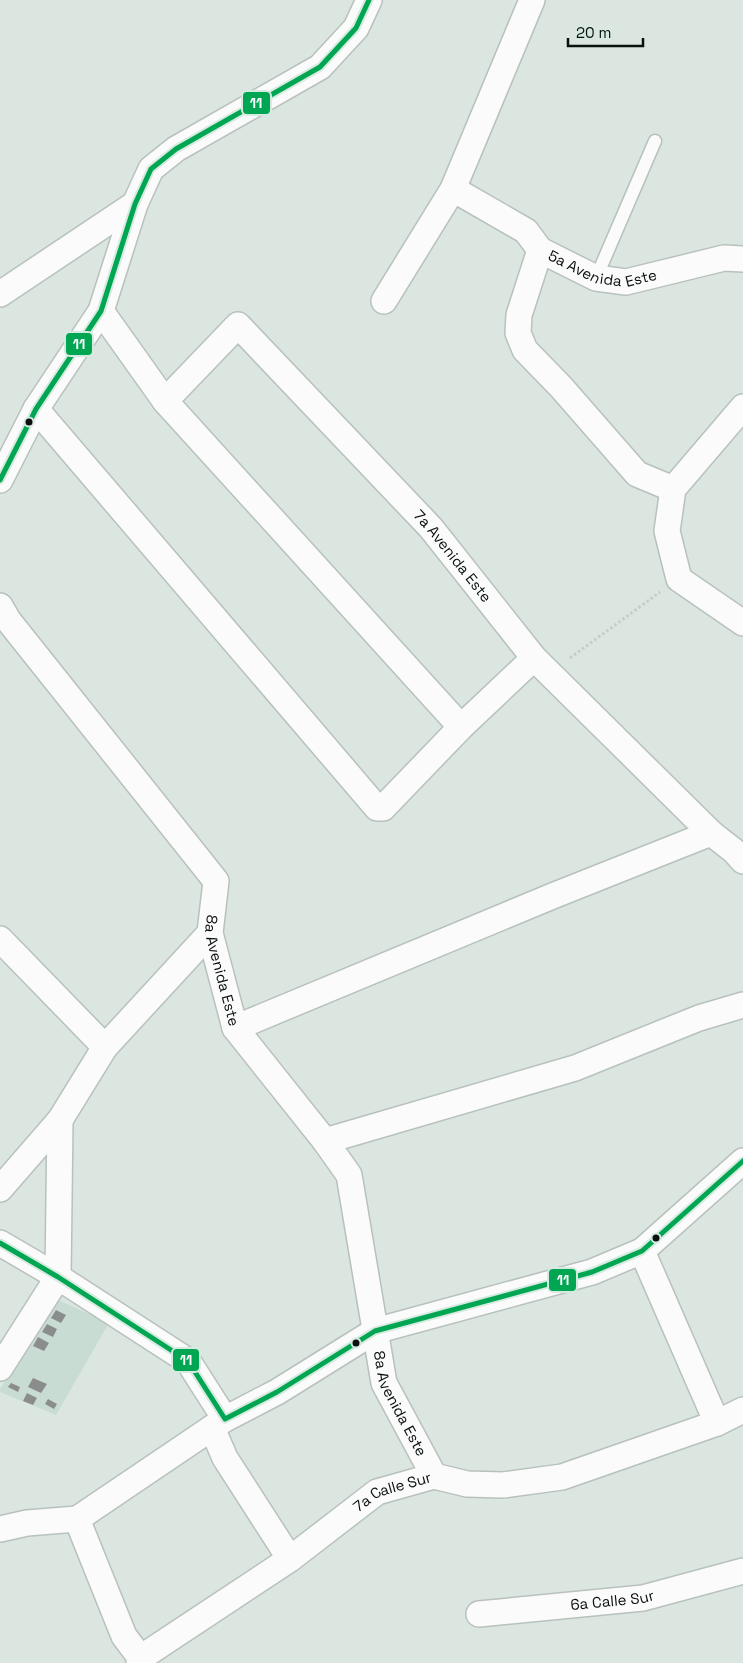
<svg xmlns="http://www.w3.org/2000/svg" width="743" height="1663" font-family="'Space Grotesk',sans-serif">
<rect width="100%" height="100%" fill="#dbe6e1"/>
<path fill="#c9dcd4" d="M56 1299 109 1323 56 1415 0 1392V1389Z"/>
<path fill="#8b8d8c" d="M56 1310 66 1315 61 1323 51 1318Z
M47 1324 57 1329 53 1337 42 1332Z
M38 1337 49 1343 44 1351 33 1346Z
M33 1378 47 1384 41 1393 28 1387Z
M11 1383 20 1387 18 1392 8 1387Z
M27 1393 37 1398 33 1405 23 1401Z
M48 1399 57 1404 54 1409 45 1404Z"/>
<g fill="none" stroke-linecap="round" stroke-linejoin="round">
<g stroke="#b8c1bd" stroke-width="15">
<path id="lane" d="M596 278 655 141"/>
</g>
<g stroke="#b8c1bd" stroke-width="28">
<g id="street">
<path id="s1" d="M453 189 526 231 540 250 596 278 626 282 724 258 743 259"/>
<path d="M540 250 519 315 518 333 525 350 561 387 637 474 673 489"/>
<path d="M0 294 135 204"/>
<path d="M384 301 453 189 532 0"/>
<path d="M101 311 165 401 461 727"/>
<path id="s2" d="M165 401 238 325 431 528 534 658 711 833 734 851 743 861"/>
<path d="M743 407 673 489 667 531 679 579 743 623"/>
<path d="M36 409 377 808H383L461 727 534 658"/>
<path d="M0 480 36 409 101 311 135 204 151 169 176 149 320 67 356 28 369 0"/>
<path id="s3" d="M0 606 8 620 216 881 210 933 235 1028 325 1141 349 1175 384 1383 434 1476"/>
<path d="M0 939 105 1047"/>
<path d="M235 1028 555 895 711 833"/>
<path d="M325 1141 575 1068 699 1018 743 1005"/>
<path d="M0 1189 60 1120 105 1047 210 933"/>
<path d="M0 1243 58 1277 188 1361 225 1419"/>
<path d="M642 1251 717 1423"/>
<path d="M0 1368 58 1277 60 1120"/>
<path d="M212 1428 225 1458 290 1559"/>
<path d="M77 1519 124 1636 142 1660"/>
<path d="M0 1529 27 1523 77 1519 225 1419 277 1392 375 1331 592 1272 642 1251 743 1161"/>
<path id="s4" d="M479 1614 643 1598 743 1571"/>
<path id="s5" d="M139 1663 145 1655 290 1559 377 1492 434 1476 467 1484 503 1485 562 1477 717 1423 743 1410"/>
</g>
</g>
<path stroke="#c8cbc9" stroke-width="3" stroke-dasharray="2.5 2.5" stroke-linecap="butt" d="M570 658 660 592"/>
<use href="#lane" stroke="#fafbfa" stroke-width="12"/>
<use href="#street" stroke="#fafbfa" stroke-width="25"/>
<g stroke="#d7eae1" stroke-width="9">
<path id="bus-1" d="M0 480 36 409 101 311 135 204 151 169 176 149 320 67 356 28 369 0
M0 1243 58 1277 188 1361 225 1419 277 1392 375 1331 592 1272 642 1251 743 1161"/>
</g>
<use href="#bus-1" stroke="#00a651" stroke-width="5"/>
</g>
<g fill="#0a100d" stroke="#d7eae1" stroke-width="2">
<circle cx="29" cy="422" r="4.5"/>
<circle cx="656" cy="1238" r="4.5"/>
<circle cx="356" cy="1343" r="4.5"/>
</g>
<g text-anchor="middle" stroke-width="5" stroke-linejoin="round" paint-order="stroke">
<g font-size="15" fill="#0a100d" stroke="#d7eae1">
<text dy="5" stroke="none"><textPath href="#s1" startOffset="175">5a Avenida Este</textPath></text>
<text dy="5" stroke="none"><textPath href="#s2" startOffset="421">7a Avenida Este</textPath></text>
<text dy="5" stroke="none"><textPath href="#s3" startOffset="441">8a Avenida Este</textPath></text>
<text dy="5" stroke="none"><textPath href="#s3" startOffset="922">8a Avenida Este</textPath></text>
<text dy="5" stroke="none"><textPath href="#s5" startOffset="308">7a Calle Sur</textPath></text>
<text dy="5" stroke="none"><textPath href="#s4" startOffset="134">6a Calle Sur</textPath></text>
</g>
</g>
<g stroke="#d7eae1" stroke-width="2">
<rect x="242" y="91" width="29" height="24" rx="5" fill="#00a651"/>
<rect x="65" y="332" width="28" height="24" rx="5" fill="#00a651"/>
<rect x="548" y="1268" width="29" height="24" rx="5" fill="#00a651"/>
<rect x="172" y="1348" width="28" height="24" rx="5" fill="#00a651"/>
</g>
<g font-size="14" text-anchor="middle" font-weight="bold" fill="#fff">
<text x="256" y="108">11</text>
<text x="79" y="349">11</text>
<text x="563" y="1285">11</text>
<text x="186" y="1365">11</text>
</g>
<path d="M568 38v8h75v-8" fill="none" stroke="#0a100d" stroke-width="2.5"/>
<text x="576" y="38" font-size="15" fill="#0a100d" stroke="#d7eae1" stroke-width="4" paint-order="stroke">20 m</text>
</svg>
